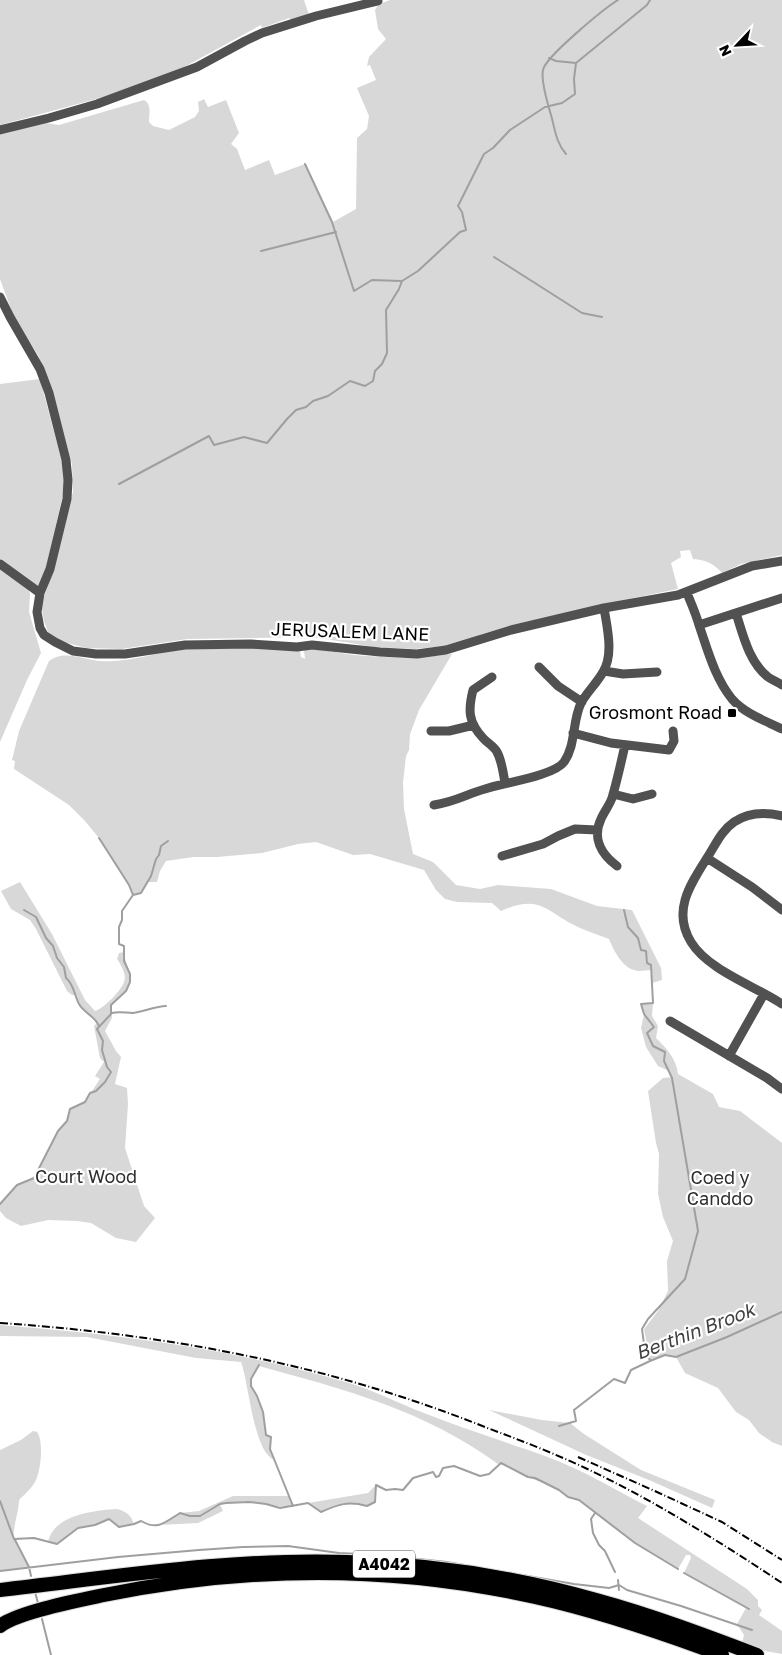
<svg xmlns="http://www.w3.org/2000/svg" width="782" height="1655" font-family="'Golos Text',sans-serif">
<rect width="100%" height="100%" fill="#fff"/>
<path fill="#d8d8d8" d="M0 0H304L309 15 292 21 289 18 262 28 261 25 175 72 111 95 0 125Z
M390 0H782V555L741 564 722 573C713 563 706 560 693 559L690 550 680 551 681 557 671 563 678 589 613 602 513 625 482 634 457 645 415 649 373 647 345 642 311 637 187 639 122 649 86 648 60 641 48 632 44 621 41 605 55 566 59 541 73 492 72 464 46 373 38 355 15 320 0 279V133L46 123 59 125 144 100C152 105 149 113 149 122L153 126 169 130 195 117 199 111 198 102 204 99 208 107 226 100 239 133 231 144 237 149 245 170 269 160 275 175 305 164 333 222 356 209 357 138 367 129 369 116 357 88 376 80 370 65 367 66 369 57 386 39 378 29 375 10 379 4Z
M40 379 64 470V490L45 572 41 584 37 586 0 560V384Z
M0 568 28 589 30 593 29 612 41 653 27 680 0 742Z
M234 647 300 650 301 657 305 659 304 651 305 648C322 649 338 653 355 655 388 658 420 659 452 654L419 710 410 734 409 750 406 756 403 783 404 809 413 854 433 862 456 885 480 889 498 885 551 889 597 906 632 910 661 968 662 980 652 983 651 970C646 970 639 972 634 970 622 967 613 949 609 939 599 935 589 932 580 928 546 913 542 893 501 911L492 903 457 902 445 899 436 890 424 870 370 854 353 855 316 842 298 844 262 853 217 857H193L166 861 160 871 157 882H148L141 893 133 895 129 884 99 838 85 821 69 805 14 769 15 761 12 760 19 731 49 661C64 649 84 660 101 661 129 663 157 652 184 649 201 647 218 648 234 647Z
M20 882 52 934 85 1000 95 1011C103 1009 121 991 124 982 127 975 121 965 117 959L119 953 124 952C125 965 135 979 126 991 122 996 116 1000 111 1005L112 1018 105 1031 116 1051 121 1057 115 1084 127 1088 128 1104 125 1148 144 1206 155 1218 136 1242 116 1238 91 1223 77 1221 48 1220 21 1226 6 1218 0 1211V1204L17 1185 34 1178 58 1131 67 1121 70 1109 85 1102 100 1079 95 1076 104 1062 100 1058 94 1026 98 1022 79 1005 76 995H72L67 991 36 929 30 920 11 909 1 891Z
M653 1003 652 1016 658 1026 656 1038C667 1049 676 1058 678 1074L713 1094 719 1107 740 1111 782 1143V1446L772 1442 759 1433 749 1420 736 1412 718 1388 685 1373 676 1357 665 1355 650 1361 644 1329 658 1311 668 1291 667 1261 673 1241 663 1217 658 1194 659 1154 656 1143 648 1091 663 1078 672 1077 669 1071 658 1066 646 1047 641 1028 644 1014 641 1004Z
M0 1325C117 1334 234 1349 346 1382 373 1390 398 1403 424 1413 449 1423 476 1432 502 1441 527 1450 552 1457 576 1469 600 1480 623 1494 647 1506L638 1518 747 1589 758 1600V1606L762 1610 759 1615 782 1631V1654L765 1651 742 1643 744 1635 737 1624 746 1608 684 1573 691 1558 690 1555H686L678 1569 635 1543 579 1500C567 1497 567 1495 558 1489 549 1484 539 1481 529 1478 519 1474 511 1466 501 1463L498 1464C424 1410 346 1390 259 1366L251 1379V1386L257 1396 263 1412 266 1434 271 1437 270 1449 274 1460C253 1450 249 1383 241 1362L196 1358 87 1337 0 1336Z
M489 1410 542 1420 570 1423 584 1434 641 1470 715 1500 712 1508 649 1480 584 1454Z
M33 1431 37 1432C44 1441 41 1472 35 1482 31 1489 24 1495 19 1500 19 1512 12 1529 14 1539 17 1548 25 1559 29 1567L0 1571V1450L21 1440Z
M376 1485 375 1502 367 1506C348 1501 339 1504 321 1512L308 1503 368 1493Z
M233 1496H289L294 1506C280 1508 278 1506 266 1504 252 1501 234 1501 220 1504L223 1511 198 1523 159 1525 180 1513 199 1511Z
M117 1509C127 1512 130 1514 134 1524L119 1527 109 1519 95 1525 78 1528 57 1544 48 1542C49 1539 50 1534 53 1531 65 1514 97 1510 117 1509Z"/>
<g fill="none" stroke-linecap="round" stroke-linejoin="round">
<path stroke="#9f9f9f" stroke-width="2" d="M549 58 556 61 576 63
M566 154C556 143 555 129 551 115 548 105 541 79 543 70 545 57 605 8 618 0
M305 164 332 222 354 291 372 280 401 281
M261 251 336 232
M494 257 582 313 602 317
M119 484 209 436 214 445 244 437 267 443 287 419 296 410 306 407 313 401 328 396 350 381 365 386 373 381 375 371 382 364 387 353 386 310 399 289 402 281 418 271 460 232 466 230 462 212 458 206 484 154 493 148 510 130 545 107 562 103 575 94 574 79 576 63 647 5 650 0
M99 838 129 885 133 895
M24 910 36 917 46 938 53 946 57 958 64 967 66 978C74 984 74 995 79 1004 84 1013 95 1016 99 1026
M624 910 628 927 638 938 641 950 646 951 647 963 651 965 653 1003 641 1004 644 1014 654 1027 647 1033 653 1046 665 1052 664 1061 672 1078 698 1231 685 1279 648 1319 642 1329 644 1344 650 1361
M112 1013C119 1011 126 1013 133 1013 144 1012 155 1006 166 1006
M0 1204 17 1185 34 1178 58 1131 67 1121 70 1109 85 1102 90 1093 96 1091 105 1082 111 1072 107 1067 102 1050 103 1041 97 1029 111 1014V1005L126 991 130 982V974L124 961V946L119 944V927L122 920V911L133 895 141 893 151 876 156 859 159 855 161 846 168 841
M259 1365 251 1379V1386L257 1396 263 1412 266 1435 271 1437 270 1449 293 1506
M559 1426 576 1421 574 1410 614 1379 625 1383 631 1370 650 1361 665 1355 676 1357 727 1337 782 1312
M0 1501 14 1539 34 1538 57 1544 78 1528 95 1525 109 1519 119 1527 134 1524 141 1521C158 1531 165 1522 180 1513L190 1516H200L220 1504 226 1503 249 1502 266 1504 280 1508 308 1503 321 1512C339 1504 348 1501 367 1506L375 1502 376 1485 386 1490 395 1489 403 1490 413 1478 433 1472 436 1477 439 1476 443 1468 454 1466 480 1476 489 1474 501 1463 528 1477 535 1478 559 1490 568 1497 579 1500 635 1543 678 1569
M595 1513 591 1519 593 1533 599 1545 605 1551 615 1572
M15 1540 29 1567 31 1576
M0 1571 118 1557 199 1550 243 1547 288 1546 339 1553 381 1555 447 1562 574 1584 609 1588 619 1585 627 1590 681 1606 752 1630
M684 1573 749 1609
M618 1580 619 1590
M35 1592 38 1603
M42 1619 51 1655"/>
<g stroke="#dbdbdb" stroke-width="16">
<path id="trunk" d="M0 1590C115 1577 231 1558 347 1562 431 1564 515 1577 596 1600 651 1615 704 1635 757 1655
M0 1626C17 1612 80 1600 104 1595 246 1566 393 1565 535 1597 599 1611 660 1632 722 1655"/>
</g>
<path stroke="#515151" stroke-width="9" d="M0 130 49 118 97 104 197 67 245 41 262 33 316 16 378 1
M0 297 10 317 40 369 49 393 66 460 68 480 67 499 50 569 40 593 37 612 40 628 44 635 55 642 73 651 96 654H125L185 645 250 644 297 647 312 645 380 652 417 654 446 650 511 630 604 608 678 595 752 566 782 561
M0 564 40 593
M687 593C691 603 696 614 699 625 708 651 715 678 732 699 745 714 766 721 782 729
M736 613C743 635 749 662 768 677 772 680 778 682 782 685
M699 625 782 598
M539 667 558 686 582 702
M604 671 623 674 657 672
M492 677 473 690C468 710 468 722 483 738 487 743 494 746 497 752 502 761 503 772 505 783
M431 731H449L474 725
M573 733 611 743 669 750 674 741 673 731
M613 794 633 799 652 794
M434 805C455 802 467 794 485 789 503 783 554 776 564 762 576 745 572 722 581 703 587 692 597 683 603 672 614 654 607 627 604 608
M782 816C766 812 749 812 734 822 721 831 716 844 707 858 690 885 672 911 691 942 708 970 755 986 782 1004
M502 856 543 844 558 836 575 829 597 830
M707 858 752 887 782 910
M617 866C601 854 592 838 601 819 604 812 609 806 612 798 617 781 621 763 625 745
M670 1021 767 1078 782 1089
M729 1056 764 994"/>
<use href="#trunk" stroke="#000" stroke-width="14"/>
<path stroke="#000" stroke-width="2" stroke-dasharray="8 2.5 1 2.5" stroke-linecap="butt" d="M0 1323C135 1332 270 1354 399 1396 430 1406 460 1417 490 1429 520 1440 550 1452 579 1465 650 1498 717 1540 782 1583
M578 1457 657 1492 722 1522 782 1560"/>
</g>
<rect fill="#000" stroke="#fff" stroke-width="2" x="727" y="708" width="10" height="10" rx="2.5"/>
<g text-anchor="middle" stroke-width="4.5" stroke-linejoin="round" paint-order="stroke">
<rect fill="#fff" stroke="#4c4c4c" stroke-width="1" x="353" y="1550.5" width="62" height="27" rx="4"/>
<g font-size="16" font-weight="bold" fill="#000">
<text x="384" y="1570">A4042</text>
</g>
<g font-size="18" fill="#000" stroke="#fff">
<text transform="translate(350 632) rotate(2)" y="6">JERUSALEM LANE</text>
</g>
<g font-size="18" fill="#000" stroke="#fff" text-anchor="end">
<text x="722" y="719">Grosmont Road</text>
</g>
<g font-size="18" fill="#2f2f2f" stroke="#fff">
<text x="86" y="1183">Court Wood</text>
<text x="720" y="1184">Coed y<tspan x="720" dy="21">Canddo</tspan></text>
</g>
<g font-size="19" font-style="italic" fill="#404040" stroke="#fff">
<text transform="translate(695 1331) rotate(-21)" y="7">Berthin Brook</text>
</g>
</g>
<g transform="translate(737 45) rotate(245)" stroke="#ffffff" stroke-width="4" paint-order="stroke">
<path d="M0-4L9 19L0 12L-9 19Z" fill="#000000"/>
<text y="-8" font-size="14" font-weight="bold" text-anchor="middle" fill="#000000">N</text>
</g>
</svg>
